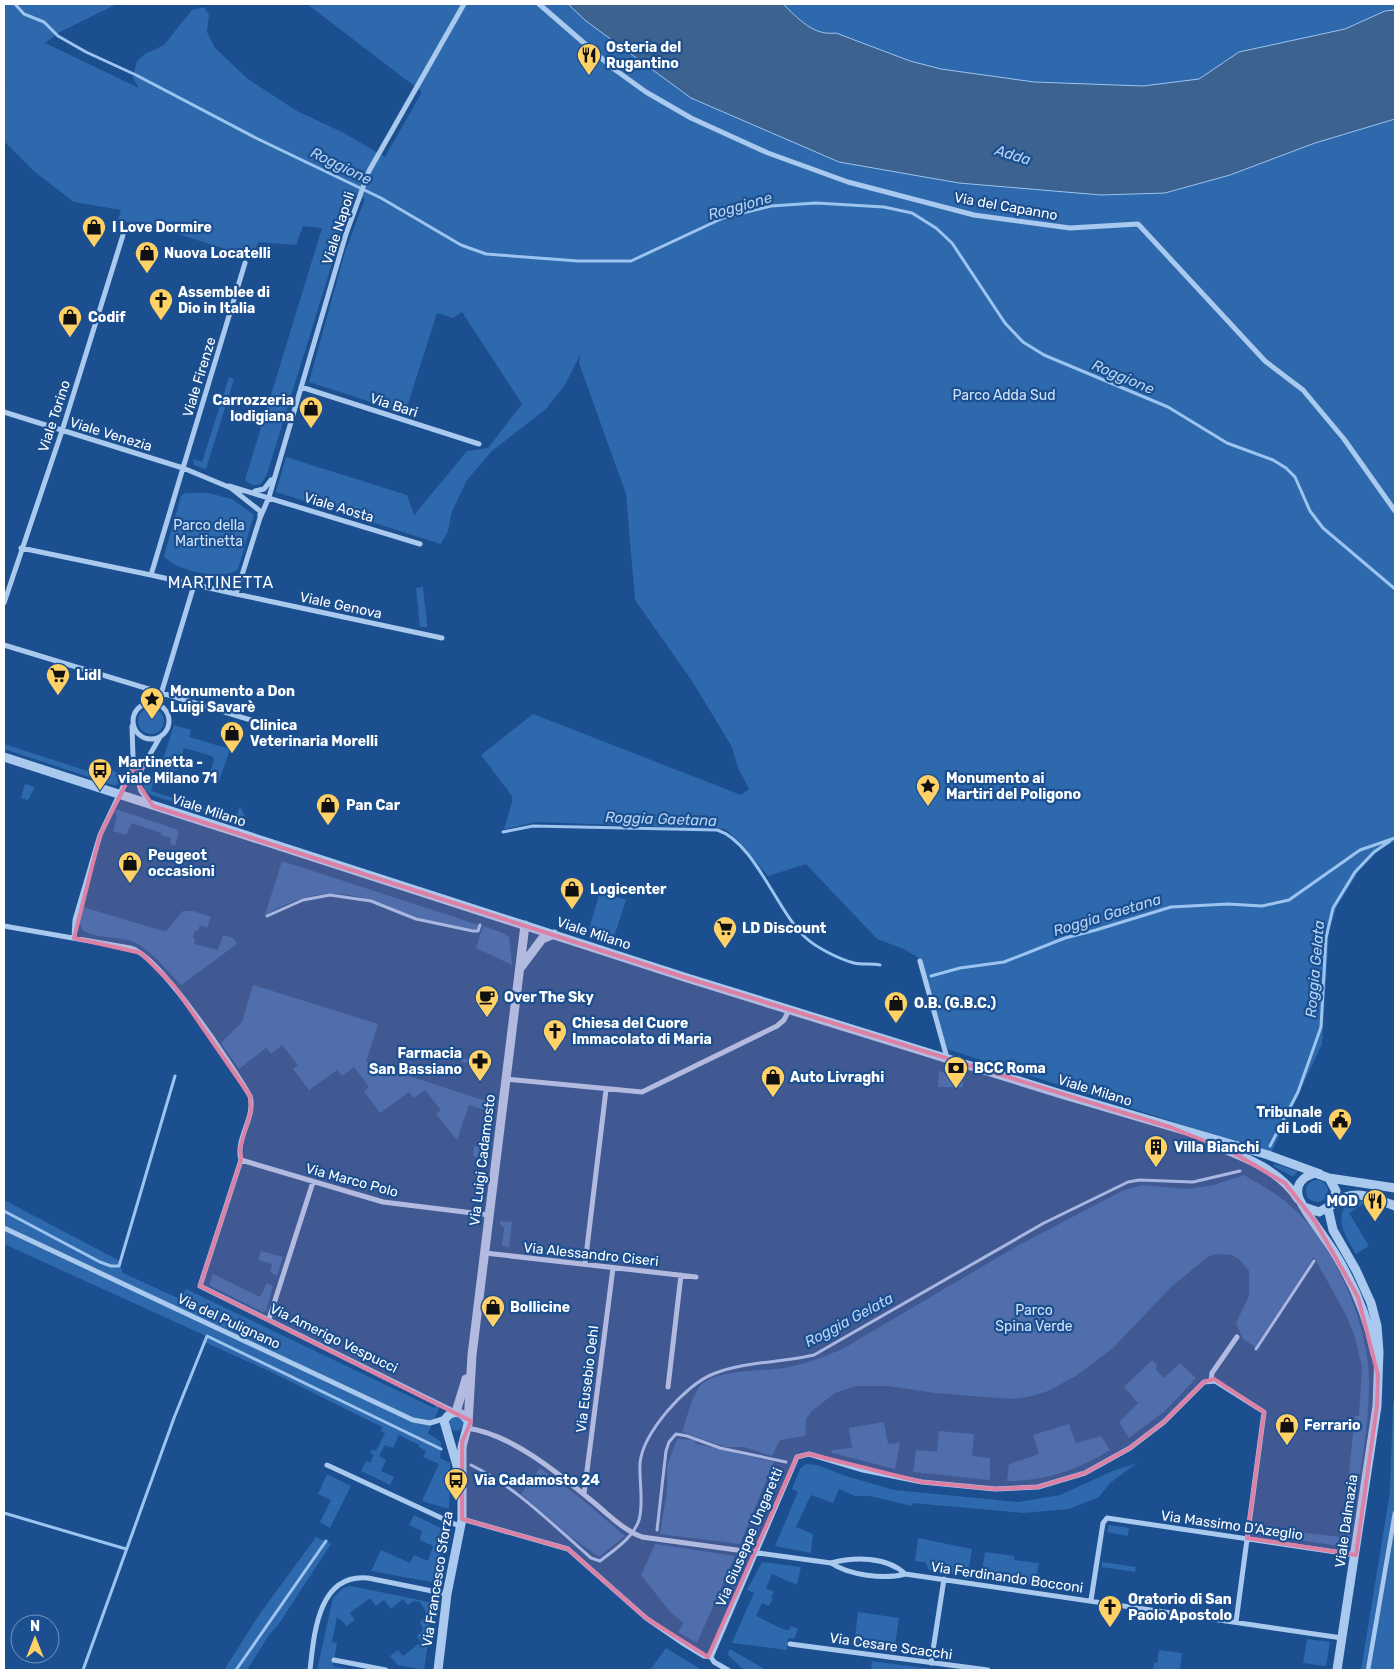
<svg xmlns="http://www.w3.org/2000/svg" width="1399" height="1674" font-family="Rubik,sans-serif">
<rect width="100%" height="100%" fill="#1b4f8f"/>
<path fill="#2e69ad" d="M4 4H117L60 32 45 43 139 88 133 78 137 61 145 54 164 45 192 10 204 7 209 15 207 32 215 48 248 79 297 111 344 133 385 157 422 92 307 4H1395V841L1379 850 1359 871 1337 906 1329 931 1322 1044 1271 1153 947 1049 922 960 904 949 877 939 806 864 768 876 739 841 725 829 537 822 504 829 512 802V796L481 755 533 714 741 795 749 789 738 768 732 747 692 681 635 600 626 494 579 363 581 353 565 385 546 409 492 451 467 480 452 511 448 531 441 544 276 492 286 457 407 495 414 515 467 451 488 448 522 404 462 312 453 318 437 313 405 413 309 382 345 252 365 199 356 195 342 231 267 474 261 484C254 486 250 485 245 480L322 228 303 226 296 245 258 242 253 258 138 221 137 225 118 219 121 210 74 202 36 173 4 141V89L7 83 4 86Z
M229 377 234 379 206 469 194 465 193 459 202 462Z
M208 493 232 499 254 515 238 569C225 582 173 570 164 556L181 496 186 493Z
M423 587 427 624V627H420L416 588Z
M138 721a13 13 0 1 1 26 0a13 13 0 1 1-26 0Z
M174 725 191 730 189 737 230 749 218 784 208 780 214 760 212 756 184 748 177 771 161 766Z
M4 744 106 777 109 769 120 774V781L117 785H113L4 749Z
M144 775 155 777 151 791 236 818 240 806 245 816 232 820 151 795 145 790 141 777Z
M25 784 35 787 28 800 21 798Z
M119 810 176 829 179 833 175 846 170 844 171 838 161 835V833L132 823 126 835 113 831 117 817 115 811Z
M282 861 479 925 478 928 475 930C453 925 428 923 407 914 351 890 321 884 265 915Z
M600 892 626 900 614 937 589 929Z
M83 907 163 931 167 930 183 911H193L211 917 207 928 200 925 198 931H195L193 938 195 939 194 944 218 950 223 935 233 938 237 944 181 985C167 971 150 948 131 941 116 936 96 939 82 930L80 922Z
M483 926 503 933 509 937 512 965 476 948Z
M253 985 378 1024 366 1062 495 1104 489 1149H484L483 1159 473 1156 474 1146 484 1147 488 1111 469 1105 457 1140 436 1114 441 1110 425 1090 414 1098 409 1092 380 1113 364 1091 369 1087 354 1067 342 1076 337 1070 309 1090 293 1069 298 1065 282 1045 271 1054 266 1048 239 1069 221 1043 242 1022Z
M444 1052 486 1065 485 1069 443 1055Z
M939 1071 963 1079V1087H938Z
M1275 1164 1297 1171V1172L1293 1177 1273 1166Z
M1244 1175C1263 1186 1281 1196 1297 1212 1337 1251 1370 1328 1369 1384 1369 1436 1356 1492 1349 1543L1346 1547 1258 1534 1255 1529V1527L1342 1537 1355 1416H1359L1362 1367 1354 1334 1346 1315 1314 1257 1255 1347 1243 1339 1236 1323 1249 1296V1271L1239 1259 1232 1255 1216 1254 1208 1257 1172 1286 1113 1348 1076 1376 1048 1391 1028 1397 1012 1399 935 1393 889 1386H856L835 1393 812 1411 806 1419 805 1436 780 1440 772 1456 744 1447H725L682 1432C687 1419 690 1401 698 1389 710 1368 768 1372 789 1367 809 1363 826 1356 844 1348L1019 1245 1122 1191 1142 1185 1187 1189 1214 1185Z
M1306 1191a11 11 0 1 1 22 0a11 11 0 1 1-22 0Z
M4 1200 118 1260 123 1273 180 1299 186 1289 434 1408 436 1405 440 1406 428 1433 441 1442 440 1458 450 1463 449 1509 422 1501 439 1464 423 1457 426 1451 419 1447V1445L399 1435 393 1448 385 1445 379 1456 386 1460 381 1471 394 1477 390 1485 361 1471 366 1461 370 1463 374 1455 370 1453 372 1449 376 1451 385 1433 381 1431 382 1427 267 1370 204 1342 206 1336 4 1244Z
M1356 1200 1368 1201 1349 1213 1369 1246 1356 1254C1348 1240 1336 1224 1344 1208Z
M500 1221 512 1222 509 1247 502 1246 504 1228 500 1224Z
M261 1251 283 1257 277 1276 270 1272 272 1264 258 1260Z
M213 1274 260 1297 267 1283 273 1286 266 1311 263 1312 209 1285Z
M1152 1360 1157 1365 1156 1370 1164 1378 1180 1363 1196 1378 1166 1410 1129 1438 1119 1422 1138 1403 1124 1387Z
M1395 1402V1670H1361L1390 1492 1393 1403Z
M449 1424a7 7 0 1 1 14 0a7 7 0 1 1-14 0Z
M884 1422 888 1444 900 1443 895 1469 832 1453V1450L852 1448 849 1428Z
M1069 1424 1076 1443 1101 1436 1110 1450C1078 1470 1045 1481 1007 1481L1009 1464 1039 1454 1033 1435Z
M939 1431 974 1434 972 1456 990 1458V1480L913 1472 916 1450 937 1452Z
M677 1439 693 1440 697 1444 774 1462 740 1544 660 1534 667 1491V1466Z
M1137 1463 1110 1483 1099 1497 1069 1509 1023 1513 913 1503 912 1506 870 1496H855L839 1489 833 1503 811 1495 796 1527 813 1534 811 1553 775 1546 798 1492 792 1489 800 1469 806 1464 817 1465 843 1475 894 1490 1018 1502 1060 1495 1115 1470Z
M540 1468 579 1497 625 1536 599 1557 570 1536 521 1494Z
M327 1474 351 1486 330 1528 320 1522 331 1500 318 1494Z
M414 1515 449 1532 437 1583 371 1571 381 1550 410 1563 414 1555 428 1561 433 1546 420 1540 422 1531 409 1525Z
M1109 1525 1129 1528 1128 1536 1107 1532Z
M316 1537 331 1544 278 1625 269 1635 247 1670H224L259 1615Z
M918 1538 972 1549 969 1568 958 1567 953 1574 929 1570 925 1562 915 1561Z
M655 1544 735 1556 697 1643 678 1632 684 1623 671 1613 641 1575Z
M985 1552 1014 1556V1560L1039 1563 1036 1578 1028 1585 1001 1581 998 1573 982 1570Z
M762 1562 801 1567 797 1585 772 1574 766 1588 774 1592 771 1597 773 1598 769 1606 762 1603 756 1616 785 1630H789L791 1626 798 1629 794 1639 788 1638 787 1650 732 1643 754 1593 747 1590Z
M1102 1562 1136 1567 1135 1572 1102 1567Z
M351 1586 434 1603 424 1670 398 1665 390 1656 398 1650 403 1656 421 1642 417 1636 423 1630 420 1622 428 1615 420 1602 414 1601 408 1605 403 1599 391 1609 384 1600 376 1606 370 1598 350 1613 355 1620 347 1626 337 1617 332 1642 337 1643 333 1666 354 1670H317L333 1598 343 1588Z
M858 1612 899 1618 894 1652 854 1647Z
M1307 1639 1330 1642 1326 1666 1303 1663Z
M666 1648 702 1670H650Z
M730 1649 766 1670H744L727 1654Z
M1159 1650 1182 1653 1180 1670H1153L1154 1663H1157Z
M872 1661 879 1662 939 1670H871Z"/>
<path fill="#3c6290" stroke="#9cc4f0" d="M568 4H783C799 19 813 36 836 33L910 61 941 69 1034 82 1143 86 1199 79 1239 52 1345 29 1385 11 1395 10V119L1315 143 1230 175 1165 193 1101 195 959 183 839 162 691 98 586 21Z"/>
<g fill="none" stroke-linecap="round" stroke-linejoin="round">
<path stroke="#9cc4f0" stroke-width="3" d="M15 4 24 14 44 22 58 36 86 52 136 75 258 139 381 198 461 245 486 254 578 261H631L723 218 771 206 816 203 884 207 912 213 936 228 952 243 1005 323 1023 342 1044 355 1168 407 1227 443 1273 460 1286 468 1295 477 1310 511 1323 528 1395 589
M503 832 533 826 717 830C754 841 778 913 806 938 817 948 839 959 854 963 862 965 871 963 880 965
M267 916 303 900 330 895 371 901 416 919 473 931H478L480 925
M931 976 960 968 1004 962 1065 938 1096 930 1171 907 1228 904 1262 906 1289 900 1360 850 1395 838
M1270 1146 1298 1092 1321 1027 1326 938 1333 908 1355 872 1374 852 1390 841
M4 1211 100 1262 111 1266H119L175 1076
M1256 1349 1314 1261
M471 1465C516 1487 553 1525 591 1558L600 1561C614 1550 633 1538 639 1520 644 1503 639 1481 640 1463 643 1433 685 1385 713 1374 744 1361 781 1363 814 1355L1044 1223 1128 1182 1139 1180 1193 1182 1240 1171
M4 1513 126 1549
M657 1530 666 1451 669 1442 676 1434 687 1436 720 1448 786 1462
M83 1670 174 1418 207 1336 441 1449
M236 1670 326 1541"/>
<path stroke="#a9c9ee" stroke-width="4.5" d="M1368 1670 1395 1513"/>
<path stroke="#a9c9ee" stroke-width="5" d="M539 4 614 69 646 92 691 118 768 153 848 182 974 215 1070 228 1138 224 1265 361 1303 390 1344 439 1395 511
M301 387 479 444
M4 412 183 468 245 263
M183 468 231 488 260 511V518L236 594 151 575Z
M229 486 420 544
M255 491 264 489 271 480
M260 518 269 497 346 234 369 171 464 4
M21 548 151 575
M236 594 442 638
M4 603 62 431 123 235
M4 645 270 726
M133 721a18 18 0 1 1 36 0a18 18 0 1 1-36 0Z
M158 704 194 585
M132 726 133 757 135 761 143 766
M150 803 141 791 137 777 160 737
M4 926 130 948C158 953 234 1068 250 1096 256 1118 235 1138 241 1160L200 1286 455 1412
M74 938 75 920 100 835 129 774 134 768 143 766
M920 961 947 1058
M506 1079 642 1092 777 1026 784 1020 789 1010
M241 1160 383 1202 489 1215
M4 1228 413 1420 430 1423 446 1418
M485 1253 696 1277
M585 1264 606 1090
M269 1319 313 1182
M1211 1380 1212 1373 1237 1337
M668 1387 681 1275
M467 1428C511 1434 558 1473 592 1501 608 1514 623 1530 642 1537L831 1563C853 1557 887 1556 905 1574
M327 1465 461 1527
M584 1494 613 1268
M462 1519 568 1549 646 1618 681 1642 704 1656 711 1657 714 1662 728 1670
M831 1563C849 1575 884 1580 905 1574L1342 1638
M1091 1600 1103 1523 1107 1518 1356 1555
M790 1644 988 1670
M711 1657 797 1457 809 1454 863 1470 922 1482 995 1489 1038 1487 1085 1473 1130 1448 1164 1422 1204 1382 1215 1381 1264 1412 1236 1622
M334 1660 386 1670
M931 1663 944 1579
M310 1670C314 1634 318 1573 368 1578L447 1594"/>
<path stroke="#a9c9ee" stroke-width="9" d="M4 757 684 977 1061 1094 1268 1155 1320 1174
M521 967 542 939 554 934
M1219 1147C1248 1158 1281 1172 1298 1199
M1333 1203C1355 1188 1372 1197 1395 1206
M1304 1207 1319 1212 1332 1205 1336 1191 1329 1178
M1328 1208 1333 1230 1356 1270 1371 1303 1377 1326 1379 1352 1377 1406 1337 1670
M1375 1354C1368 1318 1354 1284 1334 1252 1328 1241 1298 1204 1298 1194 1296 1183 1305 1176 1315 1173L1329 1178 1395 1188
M456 1412 466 1379
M458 1469 444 1421C450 1410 461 1410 467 1420
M438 1670 447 1594 462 1519V1447L468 1424 472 1355 525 925"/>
</g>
<path fill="#dd80a5" fill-opacity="0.2" stroke="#dd80a5" stroke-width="4" stroke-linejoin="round" d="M143 766 138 783 153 806 684 977 1170 1127 1232 1152 1285 1183 1315 1221 1358 1297 1378 1375 1377 1406 1356 1555 1247 1538 1264 1412 1214 1379 1204 1382 1164 1422 1130 1448 1085 1473 1038 1487 995 1489 922 1482 809 1454 797 1457 708 1657 646 1618 568 1549 462 1519V1442L471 1421 200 1286 241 1160 240 1148 251 1110 250 1096 174 986 141 953 74 938 100 835 134 768Z"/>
<defs>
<g id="restaurant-pin" transform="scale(1.25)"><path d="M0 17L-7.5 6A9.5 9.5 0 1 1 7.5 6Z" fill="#ffd166" stroke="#1b4f8f"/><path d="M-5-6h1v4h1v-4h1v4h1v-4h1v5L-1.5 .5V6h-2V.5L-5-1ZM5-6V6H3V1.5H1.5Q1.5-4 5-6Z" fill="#111"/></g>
<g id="shop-pin" transform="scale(1.25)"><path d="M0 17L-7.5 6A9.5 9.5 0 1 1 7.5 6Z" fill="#ffd166" stroke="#1b4f8f"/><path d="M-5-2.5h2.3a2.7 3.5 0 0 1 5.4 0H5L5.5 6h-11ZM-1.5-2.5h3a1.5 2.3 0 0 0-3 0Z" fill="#111"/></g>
<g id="church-pin" transform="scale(1.25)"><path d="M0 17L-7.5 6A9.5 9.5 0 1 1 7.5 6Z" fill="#ffd166" stroke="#1b4f8f"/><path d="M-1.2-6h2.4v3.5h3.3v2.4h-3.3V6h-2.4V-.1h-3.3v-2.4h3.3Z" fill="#111"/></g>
<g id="supermarket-pin" transform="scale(1.25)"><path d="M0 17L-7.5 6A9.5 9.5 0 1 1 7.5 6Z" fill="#ffd166" stroke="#1b4f8f"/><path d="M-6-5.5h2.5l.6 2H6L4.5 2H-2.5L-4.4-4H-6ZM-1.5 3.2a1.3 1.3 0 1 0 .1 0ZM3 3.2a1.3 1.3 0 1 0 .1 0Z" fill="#111"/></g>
<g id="sight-pin" transform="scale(1.25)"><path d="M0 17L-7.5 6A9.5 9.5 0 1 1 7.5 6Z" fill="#ffd166" stroke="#1b4f8f"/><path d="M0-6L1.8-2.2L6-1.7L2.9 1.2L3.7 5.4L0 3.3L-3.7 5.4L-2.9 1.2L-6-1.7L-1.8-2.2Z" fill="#111"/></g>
<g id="bus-pin" transform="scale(1.25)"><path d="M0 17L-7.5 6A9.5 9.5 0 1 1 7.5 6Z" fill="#ffd166" stroke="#1b4f8f"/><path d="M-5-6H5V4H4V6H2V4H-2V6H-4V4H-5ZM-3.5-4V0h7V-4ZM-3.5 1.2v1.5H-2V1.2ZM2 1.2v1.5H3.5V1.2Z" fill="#111"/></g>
<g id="cafe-pin" transform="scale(1.25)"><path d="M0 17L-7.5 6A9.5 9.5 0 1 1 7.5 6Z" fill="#ffd166" stroke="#1b4f8f"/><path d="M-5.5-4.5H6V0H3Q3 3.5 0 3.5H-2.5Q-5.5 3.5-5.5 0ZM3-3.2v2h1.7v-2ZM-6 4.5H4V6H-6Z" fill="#111"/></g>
<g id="pharmacy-pin" transform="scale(1.25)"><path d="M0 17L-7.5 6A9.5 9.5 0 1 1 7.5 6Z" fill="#ffd166" stroke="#1b4f8f"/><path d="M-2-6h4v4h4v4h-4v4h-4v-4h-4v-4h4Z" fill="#111"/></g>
<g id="bank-pin" transform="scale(1.25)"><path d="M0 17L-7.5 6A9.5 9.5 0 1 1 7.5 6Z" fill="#ffd166" stroke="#1b4f8f"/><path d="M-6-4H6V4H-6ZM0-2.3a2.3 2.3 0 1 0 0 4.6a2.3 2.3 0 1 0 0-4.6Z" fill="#111"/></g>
<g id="civic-pin" transform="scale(1.25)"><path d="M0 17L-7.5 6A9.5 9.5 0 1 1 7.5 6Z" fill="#ffd166" stroke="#1b4f8f"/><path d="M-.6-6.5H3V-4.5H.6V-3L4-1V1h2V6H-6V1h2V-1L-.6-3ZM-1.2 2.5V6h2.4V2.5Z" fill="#111"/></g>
<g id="building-pin" transform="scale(1.25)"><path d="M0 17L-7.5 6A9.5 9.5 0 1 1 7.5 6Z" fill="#ffd166" stroke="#1b4f8f"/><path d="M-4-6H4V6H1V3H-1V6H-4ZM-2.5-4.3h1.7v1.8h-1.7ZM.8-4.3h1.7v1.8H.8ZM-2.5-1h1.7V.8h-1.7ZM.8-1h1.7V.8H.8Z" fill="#111"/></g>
</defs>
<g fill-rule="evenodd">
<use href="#restaurant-pin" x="589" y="55"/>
<use href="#shop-pin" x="94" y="227"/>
<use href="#shop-pin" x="147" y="253"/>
<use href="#church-pin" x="161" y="300"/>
<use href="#shop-pin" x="70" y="317"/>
<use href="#shop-pin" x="311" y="408"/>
<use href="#supermarket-pin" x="58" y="675"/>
<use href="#sight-pin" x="152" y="699"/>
<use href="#shop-pin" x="232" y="733"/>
<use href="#bus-pin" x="100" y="770"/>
<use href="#sight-pin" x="928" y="786"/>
<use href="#shop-pin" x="328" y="805"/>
<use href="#shop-pin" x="130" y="863"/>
<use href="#shop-pin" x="572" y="889"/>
<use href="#supermarket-pin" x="725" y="928"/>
<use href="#cafe-pin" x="487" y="997"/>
<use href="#shop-pin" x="896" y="1003"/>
<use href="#church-pin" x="555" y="1031"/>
<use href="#pharmacy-pin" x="480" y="1061"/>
<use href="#bank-pin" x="956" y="1068"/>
<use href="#shop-pin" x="773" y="1077"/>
<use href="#civic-pin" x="1340" y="1120"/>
<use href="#building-pin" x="1156" y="1147"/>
<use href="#restaurant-pin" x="1375" y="1201"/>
<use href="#shop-pin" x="493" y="1307"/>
<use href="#shop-pin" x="1287" y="1425"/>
<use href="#bus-pin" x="456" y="1480"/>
<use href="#church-pin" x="1110" y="1607"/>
</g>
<g text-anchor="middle" stroke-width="4.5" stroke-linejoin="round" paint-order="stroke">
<g font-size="14" font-weight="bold" fill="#fff" stroke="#1b4f8f" text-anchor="start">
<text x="606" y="52">Osteria del<tspan x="606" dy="16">Rugantino</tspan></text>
<text x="112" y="232">I Love Dormire</text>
<text x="164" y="258">Nuova Locatelli</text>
<text x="178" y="297">Assemblee di<tspan x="178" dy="16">Dio in Italia</tspan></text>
<text x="88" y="322">Codif</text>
<text x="294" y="405" text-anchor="end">Carrozzeria<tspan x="294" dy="16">lodigiana</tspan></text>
<text x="76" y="680">Lidl</text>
<text x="170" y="696">Monumento a Don<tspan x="170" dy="16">Luigi Savarè</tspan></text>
<text x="250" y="730">Clinica<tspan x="250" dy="16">Veterinaria Morelli</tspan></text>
<text x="118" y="767">Martinetta -<tspan x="118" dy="16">viale Milano 71</tspan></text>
<text x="946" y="783">Monumento ai<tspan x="946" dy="16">Martiri del Poligono</tspan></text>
<text x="346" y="810">Pan Car</text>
<text x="148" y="860">Peugeot<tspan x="148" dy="16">occasioni</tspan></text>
<text x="590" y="894">Logicenter</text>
<text x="742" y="933">LD Discount</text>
<text x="504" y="1002">Over The Sky</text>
<text x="914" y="1008">O.B. (G.B.C.)</text>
<text x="572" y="1028">Chiesa del Cuore<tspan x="572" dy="16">Immacolato di Maria</tspan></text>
<text x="462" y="1058" text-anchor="end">Farmacia<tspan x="462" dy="16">San Bassiano</tspan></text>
<text x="974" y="1073">BCC Roma</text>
<text x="790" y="1082">Auto Livraghi</text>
<text x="1322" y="1117" text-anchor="end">Tribunale<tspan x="1322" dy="16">di Lodi</tspan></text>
<text x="1174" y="1152">Villa Bianchi</text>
<text x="1358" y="1206" text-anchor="end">MOD</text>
<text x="510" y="1312">Bollicine</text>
<text x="1304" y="1430">Ferrario</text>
<text x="474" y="1485">Via Cadamosto 24</text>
<text x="1128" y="1604">Oratorio di San<tspan x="1128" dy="16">Paolo Apostolo</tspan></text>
</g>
<g font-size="14" fill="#fff" stroke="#1b4f8f">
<text transform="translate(1006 206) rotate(10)" y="5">Via del Capanno</text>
<text transform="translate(338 228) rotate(-72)" y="5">Viale Napoli</text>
<text transform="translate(199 377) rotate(-73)" y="5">Viale Firenze</text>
<text transform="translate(394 405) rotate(18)" y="5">Via Bari</text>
<text transform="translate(54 416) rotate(-72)" y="5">Viale Torino</text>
<text transform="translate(111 434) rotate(17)" y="5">Viale Venezia</text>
<text transform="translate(339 507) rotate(17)" y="5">Viale Aosta</text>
<text transform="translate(341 605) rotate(12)" y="5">Viale Genova</text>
<text transform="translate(209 810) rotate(18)" y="5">Viale Milano</text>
<text transform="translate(594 933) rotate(18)" y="5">Viale Milano</text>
<text transform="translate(1095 1090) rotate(17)" y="5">Viale Milano</text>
<text transform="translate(482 1160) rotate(-83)" y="5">Via Luigi Cadamosto</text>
<text transform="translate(352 1180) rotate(15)" y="5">Via Marco Polo</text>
<text transform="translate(591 1254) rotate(6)" y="5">Via Alessandro Ciseri</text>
<text transform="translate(229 1321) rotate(25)" y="5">Via del Pulignano</text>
<text transform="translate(334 1338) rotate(26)" y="5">Via Amerigo Vespucci</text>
<text transform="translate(587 1379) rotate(-83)" y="5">Via Eusebio Oehl</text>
<text transform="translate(1346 1521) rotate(-82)" y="5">Viale Dalmazia</text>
<text transform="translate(1232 1525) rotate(8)" y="5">Via Massimo D’Azeglio</text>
<text transform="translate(749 1537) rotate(-67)" y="5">Via Giuseppe Ungaretti</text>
<text transform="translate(1007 1577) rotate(8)" y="5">Via Ferdinando Bocconi</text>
<text transform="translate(437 1579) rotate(-81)" y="5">Via Francesco Sforza</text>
<text transform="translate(891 1646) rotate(8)" y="5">Via Cesare Scacchi</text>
</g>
<g font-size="14" fill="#cfe3fa" stroke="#1b4f8f">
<text x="1004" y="400">Parco Adda Sud</text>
<text x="209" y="530">Parco della<tspan x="209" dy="16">Martinetta</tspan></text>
<text x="1034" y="1315">Parco<tspan x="1034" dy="16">Spina Verde</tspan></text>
</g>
<g font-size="15" font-style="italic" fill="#b5d3f5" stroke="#1b4f8f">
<text transform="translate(1013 155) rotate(17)" y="5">Adda</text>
<text transform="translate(341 166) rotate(26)" y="5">Roggione</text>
<text transform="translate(740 206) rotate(-16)" y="5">Roggione</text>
<text transform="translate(1123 377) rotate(23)" y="5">Roggione</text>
<text transform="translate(661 819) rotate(2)" y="5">Roggia Gaetana</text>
<text transform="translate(1107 915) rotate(-17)" y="5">Roggia Gaetana</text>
<text transform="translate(1315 969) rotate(-85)" y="5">Roggia Gelata</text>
<text transform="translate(849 1320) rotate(-28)" y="5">Roggia Gelata</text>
</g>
<g font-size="16" letter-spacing="1" fill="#fff" stroke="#1b4f8f">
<text x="221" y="588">MARTINETTA</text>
</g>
</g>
<rect width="1399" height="1674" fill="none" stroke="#ffffff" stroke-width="10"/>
<g transform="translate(35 1639)"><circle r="24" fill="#1b4f8f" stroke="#7695bc"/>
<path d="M0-4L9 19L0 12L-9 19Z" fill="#ffd166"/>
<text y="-8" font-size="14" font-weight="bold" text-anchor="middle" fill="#ffffff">N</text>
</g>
</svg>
